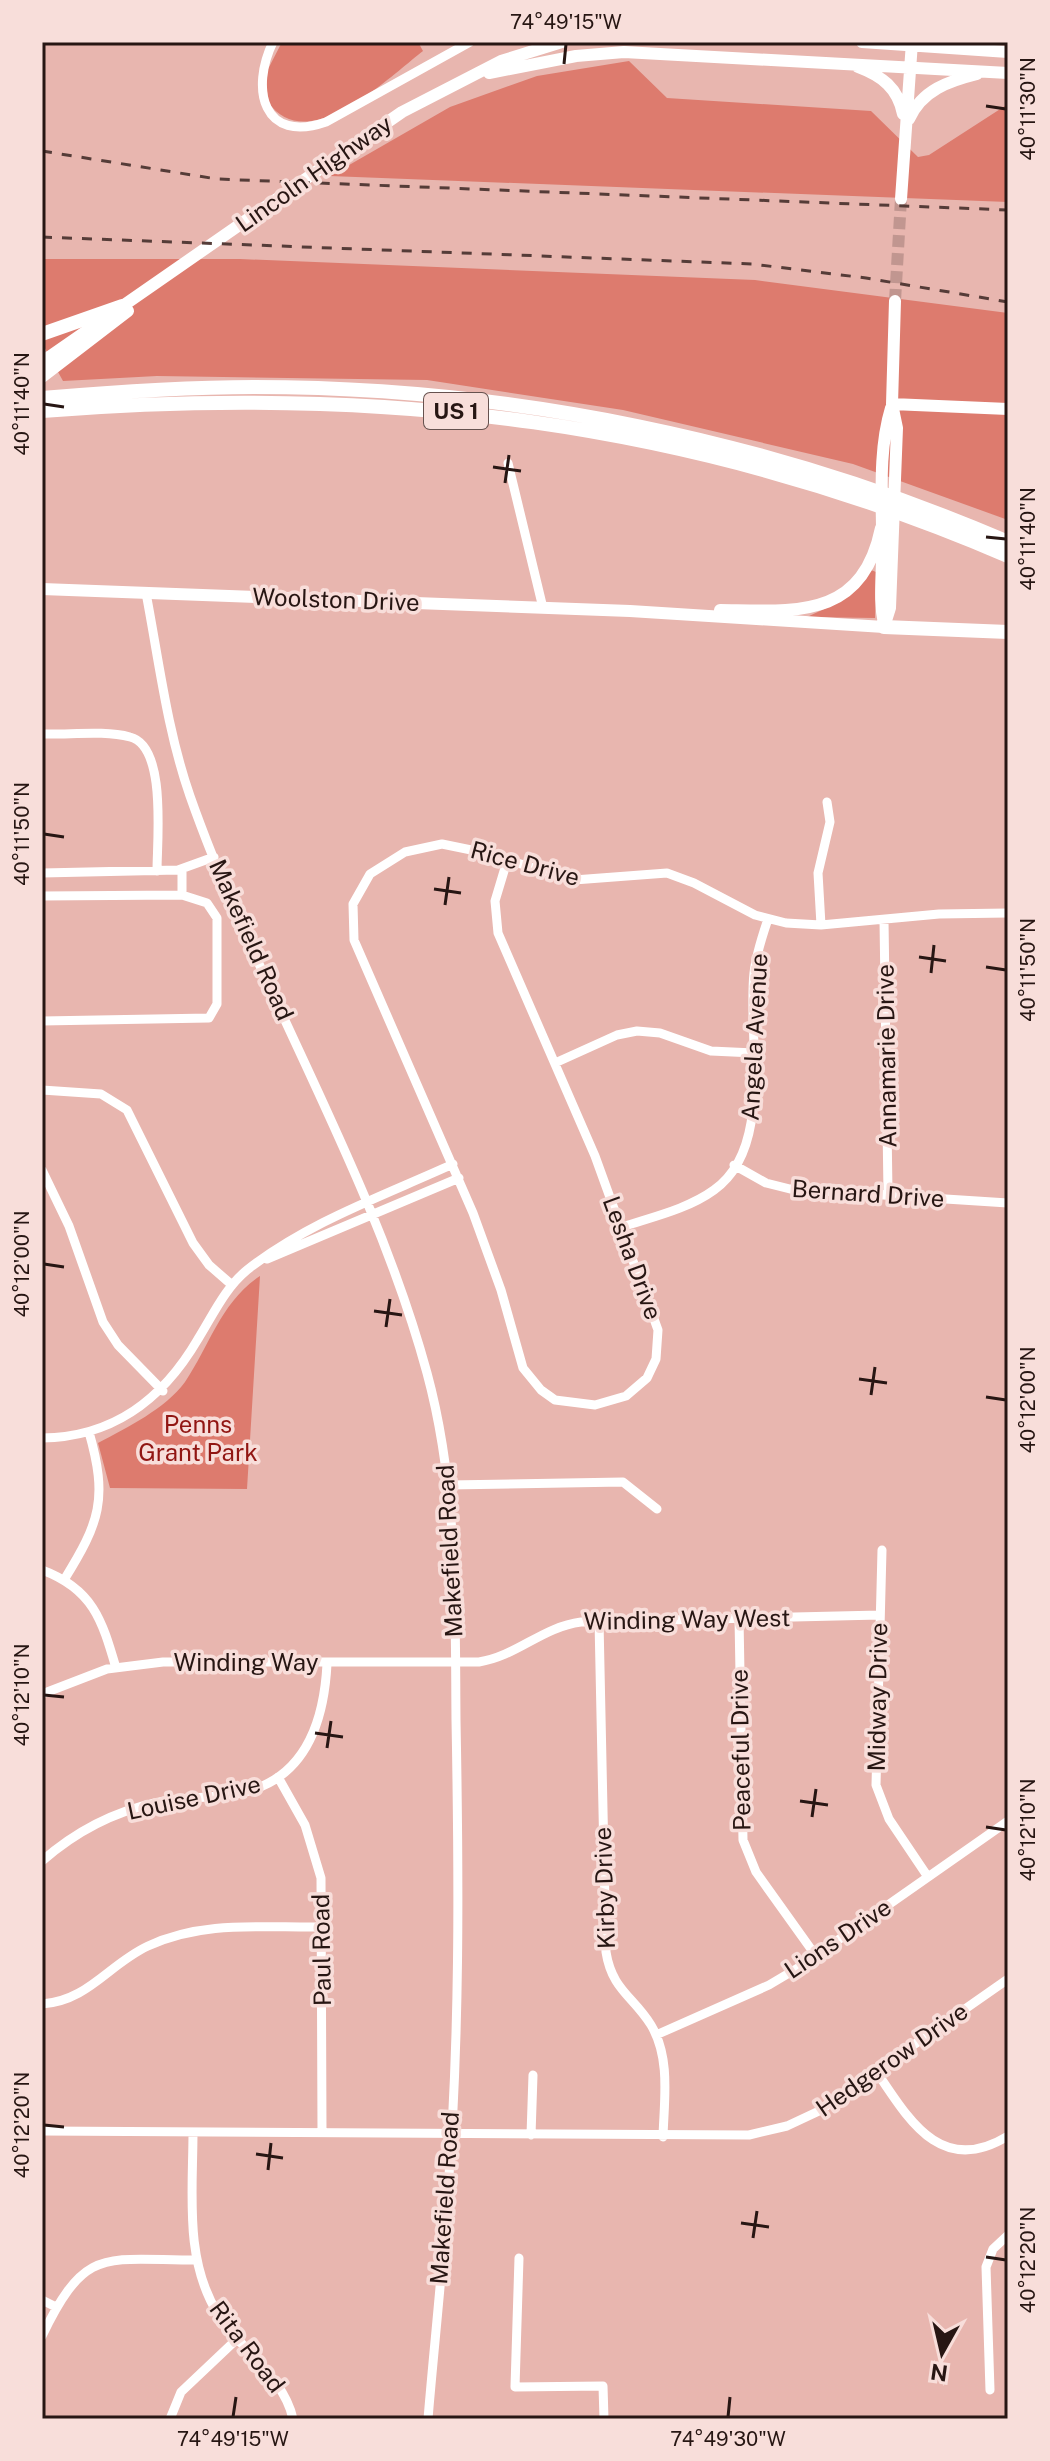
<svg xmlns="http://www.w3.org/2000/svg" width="1050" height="2461" font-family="'Public Sans',sans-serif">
<rect width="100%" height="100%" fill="#e8b6af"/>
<path fill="#dd7b6e" d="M282 42H418L423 51C387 79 307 158 268 102L266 73Z
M629 61 667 98 871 111 918 157 929 155 1008 104V202L330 176 450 107 537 76Z
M42 259H240L755 280 1008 313V520L853 464 623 410 427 380 157 376 63 381 42 343Z
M871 570 876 572 875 618 807 617 837 603Z
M260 1276 247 1489 110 1488 98 1443C128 1427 165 1409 185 1382 210 1345 221 1302 260 1276Z"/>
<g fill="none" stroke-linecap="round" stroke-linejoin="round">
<path stroke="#c19690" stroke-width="12" stroke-dasharray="12 6" stroke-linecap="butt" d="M895 301 901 199"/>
<path stroke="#fff" stroke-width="9" d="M273 42C250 89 263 144 326 122L470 42
M508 463 543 608
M146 593C159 661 167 730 190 796 259 992 372 1171 427 1373 458 1487 455 1603 456 1720 459 1881 460 2042 447 2202 442 2275 434 2347 428 2419
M42 734C69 735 104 730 130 737 167 746 157 840 157 871
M507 861 495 901 498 933 595 1156 658 1330 656 1359 647 1378 626 1396 595 1405 555 1400 541 1390 523 1368 501 1290 473 1213 354 940 353 904 370 874 405 852 442 844 481 852 574 880 667 873 694 883 755 915 786 923 821 925 939 914 1008 913
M182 869V895
M42 873 178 870 214 857
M42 896 182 895 207 903 217 918V1004L209 1018 42 1021
M884 920 888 1192
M821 925 818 873 830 822 827 802
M555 1063 617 1035 637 1031 660 1033 711 1051 754 1053
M42 1090 101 1094 127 1110 193 1243 209 1265 232 1285
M734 1165 766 1183 790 1189 1008 1203
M42 1170 69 1226 103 1322 118 1345 163 1391
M622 1227C652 1217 688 1209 714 1190 775 1147 747 1036 754 973 756 954 762 937 768 919
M267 1259 459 1178
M42 1438C114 1437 163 1399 198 1339 213 1315 225 1288 247 1270 308 1222 383 1196 453 1164
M449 1485 623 1482 657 1509
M882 1550 876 1785 889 1819 928 1877
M42 1570C93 1589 102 1620 116 1668
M64 1580C100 1522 108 1499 89 1432
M739 1618 743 1840 756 1872 816 1956
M599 1621 606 1952C612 1990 633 1996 651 2025 671 2058 664 2101 663 2137
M42 1694 107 1669 163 1662H479C517 1656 542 1627 581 1622L880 1615
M278 1777 305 1825 321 1878 322 2132
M42 1861C74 1833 113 1812 155 1803 183 1796 212 1799 240 1793 305 1780 324 1722 327 1664
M42 2004C88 2001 109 1964 148 1946 203 1920 263 1928 323 1927
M656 2035 769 1985 801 1966 1008 1821
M876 2071C909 2120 941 2177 1008 2136
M42 2131 749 2135 787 2126 819 2111 1008 1979
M193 2132C193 2192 184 2260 218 2314 240 2349 284 2377 293 2419
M531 2135 533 2075
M519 2258 515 2387 603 2386 604 2419
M42 2300 56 2307
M42 2336C86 2245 104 2260 197 2260
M990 2390 986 2267 993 2249 1008 2235
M170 2419 181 2392 237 2339"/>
<path stroke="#fff" stroke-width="12" d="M862 42 1008 52
M858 67C882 76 898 88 903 114
M489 73 576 56 624 52 1008 73
M909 119C922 90 949 81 977 74
M901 199 912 42
M42 362 402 112 501 61 562 42
M42 377 128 311
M892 404 1008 409
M42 589 630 611 884 627
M720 610C795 611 862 620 881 528
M884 624C879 601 882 579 882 556 883 507 877 454 891 408
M884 627 890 608 897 428 892 404 895 301"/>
<path stroke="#fff" stroke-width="14" d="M42 334 122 306
M42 398C113 392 183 387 254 387 511 387 771 440 1008 542
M42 411C382 384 692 420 1008 556
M884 627 1008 632"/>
<path stroke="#553c38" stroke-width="3" stroke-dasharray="10 10" stroke-linecap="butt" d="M42 151 217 179 1008 210
M42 237 752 264 866 278 1008 302"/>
</g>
<path fill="none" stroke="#271613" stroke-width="3" d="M564 64 566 44M986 106 1006 109M44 404 64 407M493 467 521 471M505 483 509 455M986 537 1006 539M44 834 64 837M434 889 461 893M445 905 449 877M919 957 946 961M986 967 1006 970M931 973 934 945M44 1264 64 1267M374 1311 402 1315M386 1327 390 1299M859 1379 887 1383M871 1395 875 1367M986 1397 1006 1400M44 1695 64 1697M315 1733 343 1737M327 1748 331 1721M800 1801 828 1805M812 1817 816 1789M986 1827 1006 1830M44 2125 64 2127M256 2154 283 2158M268 2170 271 2143M741 2223 769 2227M753 2238 757 2211M986 2257 1006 2260M233 2417 236 2397M728 2417 730 2397"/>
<g text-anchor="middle" stroke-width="7" stroke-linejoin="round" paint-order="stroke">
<rect fill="#f8deda" stroke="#66524f" stroke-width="2" x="424" y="393" width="64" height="36" rx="6"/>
<g font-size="22" font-weight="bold" fill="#271613">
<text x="456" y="419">US 1</text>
</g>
<g font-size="24" fill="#271613" stroke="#f8deda">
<text transform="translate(314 174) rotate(-35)" y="8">Lincoln Highway</text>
<text transform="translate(336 600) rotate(2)" y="8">Woolston Drive</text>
<text transform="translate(525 864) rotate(15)" y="8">Rice Drive</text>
<text transform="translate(251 940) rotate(66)" y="8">Makefield Road</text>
<text transform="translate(755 1037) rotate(-87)" y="8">Angela Avenue</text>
<text transform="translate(887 1056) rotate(-91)" y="8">Annamarie Drive</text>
<text transform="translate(868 1194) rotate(4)" y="8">Bernard Drive</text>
<text transform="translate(632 1258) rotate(70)" y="8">Lesha Drive</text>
<text transform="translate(450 1551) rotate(-93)" y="8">Makefield Road</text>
<text transform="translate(687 1620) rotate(-1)" y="8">Winding Way West</text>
<text x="246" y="1671">Winding Way</text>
<text transform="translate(878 1697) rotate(-89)" y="8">Midway Drive</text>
<text transform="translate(741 1750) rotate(-91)" y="8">Peaceful Drive</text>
<text transform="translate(194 1798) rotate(-12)" y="8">Louise Drive</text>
<text transform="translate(605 1888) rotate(-92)" y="8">Kirby Drive</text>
<text transform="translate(838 1939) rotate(-34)" y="8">Lions Drive</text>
<text transform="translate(322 1950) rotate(-91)" y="8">Paul Road</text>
<text transform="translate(892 2060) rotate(-35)" y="8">Hedgerow Drive</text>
<text transform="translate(445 2198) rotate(-86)" y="8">Makefield Road</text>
<text transform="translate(247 2347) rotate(53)" y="8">Rita Road</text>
</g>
<g font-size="24" fill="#911613" stroke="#f8deda">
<text x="198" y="1433">Penns<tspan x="198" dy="28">Grant Park</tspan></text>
</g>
</g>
<rect width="1050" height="2461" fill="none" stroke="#f8deda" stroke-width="88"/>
<g transform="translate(942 2353) rotate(188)" stroke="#f8deda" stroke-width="6" paint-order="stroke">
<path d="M0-6L14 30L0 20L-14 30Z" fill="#271613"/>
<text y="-12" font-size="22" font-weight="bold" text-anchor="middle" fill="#271613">N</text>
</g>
<rect x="44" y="44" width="962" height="2373" fill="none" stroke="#271613" stroke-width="3"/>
<g font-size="20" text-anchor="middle" fill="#271613">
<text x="566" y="29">74°49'15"W</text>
<text transform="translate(1028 109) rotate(-90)" y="7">40°11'30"N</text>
<text transform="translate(22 404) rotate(-90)" y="7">40°11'40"N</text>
<text transform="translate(1028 539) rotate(-90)" y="7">40°11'40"N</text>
<text transform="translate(22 834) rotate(-90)" y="7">40°11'50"N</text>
<text transform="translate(1028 970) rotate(-90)" y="7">40°11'50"N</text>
<text transform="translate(22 1264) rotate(-90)" y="7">40°12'00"N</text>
<text transform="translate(1028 1400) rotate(-90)" y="7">40°12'00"N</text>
<text transform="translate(22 1695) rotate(-90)" y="7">40°12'10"N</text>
<text transform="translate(1028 1830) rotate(-90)" y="7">40°12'10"N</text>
<text transform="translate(22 2125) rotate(-90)" y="7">40°12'20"N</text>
<text transform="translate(1028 2260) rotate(-90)" y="7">40°12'20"N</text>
<text x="233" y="2446">74°49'15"W</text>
<text x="728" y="2446">74°49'30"W</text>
</g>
</svg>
